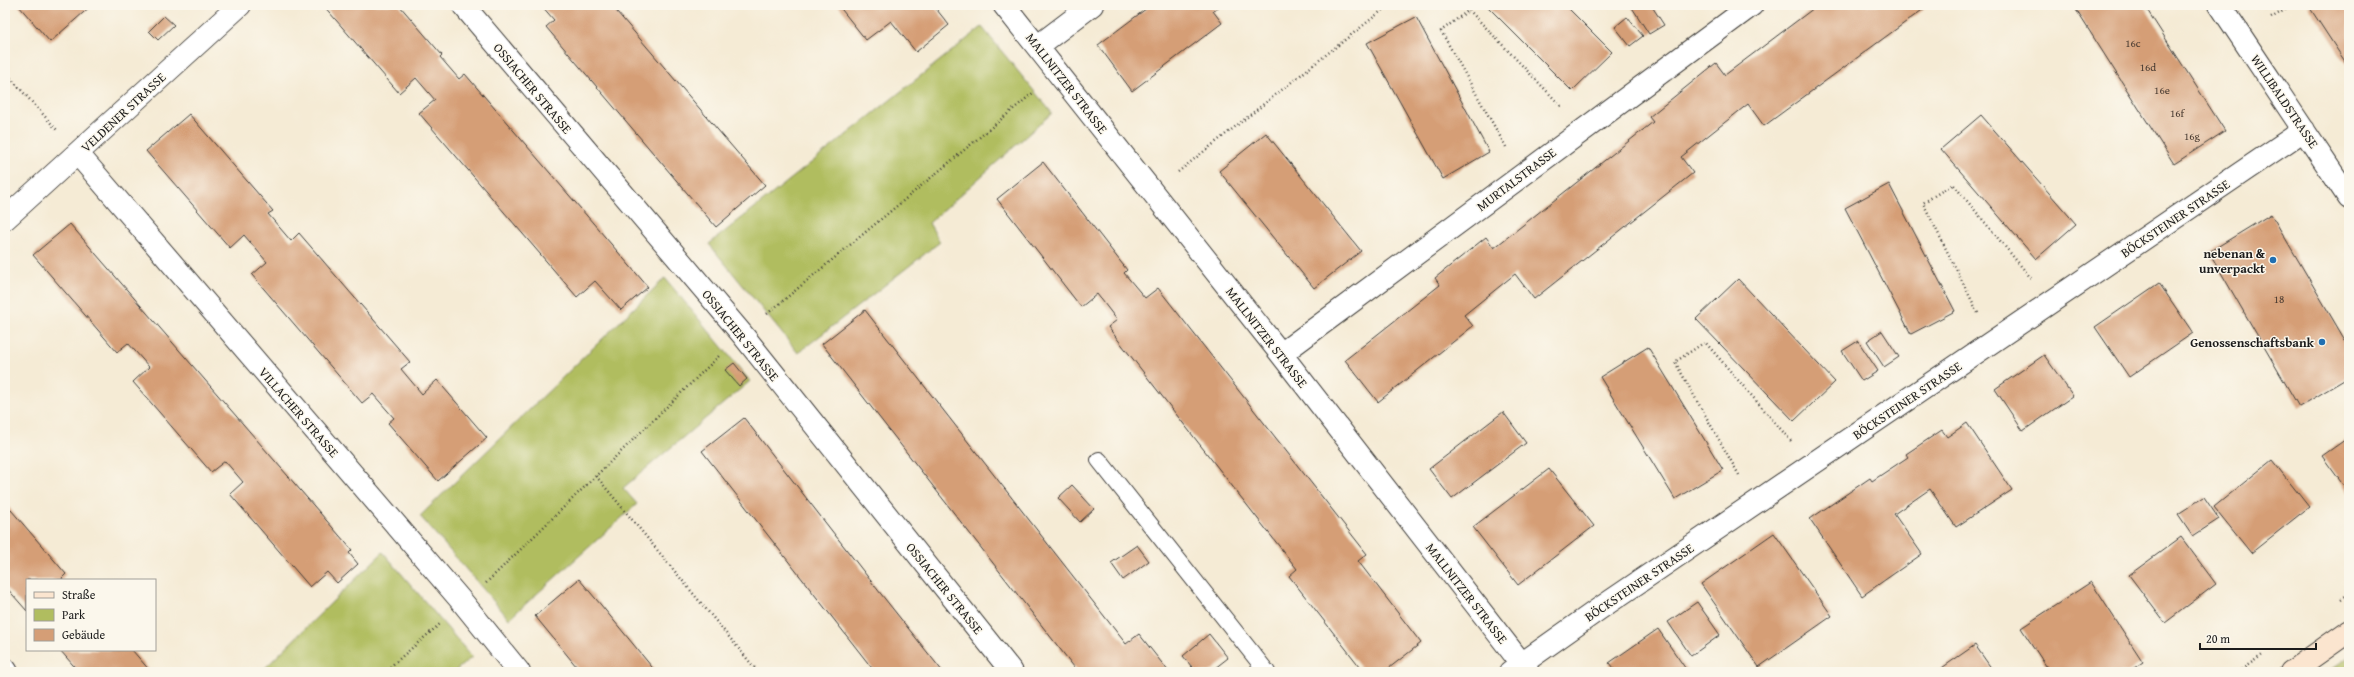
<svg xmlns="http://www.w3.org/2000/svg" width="2354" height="677" font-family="'Gentium Book Plus',serif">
<rect width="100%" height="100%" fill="#fbf7ec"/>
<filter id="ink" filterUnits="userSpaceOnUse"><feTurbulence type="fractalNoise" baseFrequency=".025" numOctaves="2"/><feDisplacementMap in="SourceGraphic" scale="8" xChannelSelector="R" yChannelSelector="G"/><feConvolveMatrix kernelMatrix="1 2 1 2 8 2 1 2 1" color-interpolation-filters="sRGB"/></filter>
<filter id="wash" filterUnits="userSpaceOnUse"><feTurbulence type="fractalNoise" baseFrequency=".012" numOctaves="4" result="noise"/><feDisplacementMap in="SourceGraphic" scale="16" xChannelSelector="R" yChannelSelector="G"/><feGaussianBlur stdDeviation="0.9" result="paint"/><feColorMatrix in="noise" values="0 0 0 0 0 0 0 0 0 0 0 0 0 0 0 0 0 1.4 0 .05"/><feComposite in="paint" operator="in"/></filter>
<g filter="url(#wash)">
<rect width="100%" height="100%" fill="#f5ebd5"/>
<path fill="#b0bd5f" stroke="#666c3e" d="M982 27 1052 113 929 223 940 242 798 353 709 244Z
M665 278 750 381 623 488 637 504 509 619 420 516Z
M383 552 472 657 454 672H261Z
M2349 657V672H2327Z"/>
<g id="blocks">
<path fill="#d59e76" d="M18 5H92L50 42Z
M323 5H399L442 55 440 57 459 79 465 74 648 287 621 310 595 281 577 297 419 113 435 100 416 78 399 93Z
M541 5H611L765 185 716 227 546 27 554 20Z
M838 5H933L949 25 916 52 891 21 866 40Z
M1151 5H1221L1213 11 1222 23 1132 91 1098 45Z
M1486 5H1565L1612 52 1572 91Z
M1633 5H1651L1664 25 1649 34 1631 6Z
M1818 5H1929L1764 126 1748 104 1681 157 1693 173 1534 299 1515 274 1464 315 1473 326 1378 402 1345 360 1440 285 1435 278 1486 237 1494 248 1653 122 1649 117 1716 63 1725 75Z
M2073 5H2144L2225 131 2174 164Z
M2308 5H2349V67L2342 57Z
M164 16 174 25 158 40 149 31Z
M1416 17 1489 152 1443 179 1367 43Z
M1627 17 1643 36 1630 46 1615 27Z
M189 114 273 211 268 214 291 241 299 233 410 362 401 369 422 394 437 380 487 438 438 481 388 423 394 418 373 394 362 403 252 275 267 262 244 235 230 248 146 151Z
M1981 115 2076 224 2036 259 1941 149Z
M1266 133 1361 251 1314 288 1219 171Z
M1043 162 1127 270 1124 273 1145 298 1158 288 1367 554 1358 561 1421 643 1384 672H1364L1289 576 1297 569 1108 327 1117 320 1097 294 1081 307 997 199Z
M1889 184 1955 311 1911 334 1845 208Z
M2271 214 2349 347V377L2299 407 2209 252Z
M70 224 352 550 349 553 358 564 337 583 327 572 310 587 230 494 243 482 225 461 211 472 133 382 149 367 128 343 117 352 33 255Z
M1738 279 1835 382 1794 421 1696 319Z
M2159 283 2193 333 2129 377 2095 327Z
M865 310 1126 644 1139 634 1169 672H1078L822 344Z
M1882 331 1899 357 1884 367 1867 341Z
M1858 341 1878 371 1862 381 1842 351Z
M1648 347 1723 470 1675 499 1600 377Z
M2044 355 2073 396 2023 431 1995 389Z
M734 363 747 379 739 386 725 370Z
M1503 412 1526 443 1452 499 1429 469Z
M744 418 881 594 943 672H875L702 451Z
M1967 423 2012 490 1956 527 1930 489 1894 514 1922 554 1862 596 1810 519 1870 478 1872 481 1908 457 1906 454 1942 430 1947 437Z
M2349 437V493L2322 456Z
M2272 460 2309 507 2251 553 2214 507Z
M1549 469 1594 526 1518 585 1473 527Z
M1072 485 1094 509 1080 522 1058 498Z
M2204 497 2219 519 2193 536 2178 514Z
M5 503 66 574 62 578 63 580H27V611L5 586Z
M1774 533 1832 616 1759 667 1701 584Z
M2181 537 2216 584 2165 623 2129 575Z
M1137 545 1149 561 1123 580 1111 563Z
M579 579 601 605 656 672H581L535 616Z
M2091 582 2143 662 2128 672H2050L2021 628Z
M1697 602 1720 635 1691 656 1668 622Z
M1658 629 1688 672H1616L1609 663Z
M1209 634 1228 658 1210 672H1196L1183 656Z
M1975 645 1994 672H1936Z
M60 650H132L151 672H79Z"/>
</g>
</g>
<g filter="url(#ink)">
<use href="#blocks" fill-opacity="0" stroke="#3d3b38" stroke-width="1"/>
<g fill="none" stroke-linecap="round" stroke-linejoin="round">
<g stroke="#3d3b38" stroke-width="18">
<path id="lane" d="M1099 460 1267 672"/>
</g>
<g stroke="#3d3b38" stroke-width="24">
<path id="street" d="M463 5 742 334 1012 672
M1004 5 1281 354 1528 672
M2220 5 2349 198
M1038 46 1092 5
M78 154 464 604 519 672
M5 219 240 5
M1281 354 1752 5
M5 669 7 672
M1510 672 1599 609 2304 130"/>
</g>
<g stroke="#3d3b38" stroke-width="24">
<path id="secondary" d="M2291 672 2349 631"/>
</g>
<path stroke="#3d3b38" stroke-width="2.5" stroke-dasharray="1 3" stroke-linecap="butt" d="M2271 18 2293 5
M5 72 57 130
M1506 147 1441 31 1469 10 1562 107
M1178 172 1389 5
M1978 313 1923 203 1953 184 2031 278
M767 314 1034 92
M1739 475 1675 362 1705 342 1791 441
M596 476 758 672
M486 583 719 356
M2341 599 2349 594
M384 672 440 624
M2238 672 2264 654"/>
<use href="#lane" stroke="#fff" stroke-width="16"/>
<use href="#street" stroke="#fff" stroke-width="22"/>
<use href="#secondary" stroke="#fbe5cf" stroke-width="22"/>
<path stroke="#1c1c1c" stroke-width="1" d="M2344 672 2349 669"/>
</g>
</g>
<g fill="#1f6fb2" stroke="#fbf7ec" stroke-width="1.5">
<circle cx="2273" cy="260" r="4"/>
<circle cx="2322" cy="342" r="4"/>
</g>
<g text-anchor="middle" stroke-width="3" stroke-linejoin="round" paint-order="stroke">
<g font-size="11" fill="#4a3c32">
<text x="2133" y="47">16c</text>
<text x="2148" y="71">16d</text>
<text x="2162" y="94">16e</text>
<text x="2177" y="117">16f</text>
<text x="2192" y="140">16g</text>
<text x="2279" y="303">18</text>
</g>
<g font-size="13" fill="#1c1c1c" stroke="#fbf7ec">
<text transform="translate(1067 83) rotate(52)" y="5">MALLNITZER STRASSE</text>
<text transform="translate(533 88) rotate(50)" y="5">OSSIACHER STRASSE</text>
<text transform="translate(2285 101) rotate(56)" y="5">WILLIBALDSTRASSE</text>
<text transform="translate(123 112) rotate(-43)" y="5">VELDENER STRASSE</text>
<text transform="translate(1516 179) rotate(-37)" y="5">MURTALSTRASSE</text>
<text transform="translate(2175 218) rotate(-34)" y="5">BÖCKSTEINER STRASSE</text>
<text transform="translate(741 335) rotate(51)" y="5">OSSIACHER STRASSE</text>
<text transform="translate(1267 337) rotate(52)" y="5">MALLNITZER STRASSE</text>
<text transform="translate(1907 400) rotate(-34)" y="5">BÖCKSTEINER STRASSE</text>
<text transform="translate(299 412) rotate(49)" y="5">VILLACHER STRASSE</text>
<text transform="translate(1639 582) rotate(-34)" y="5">BÖCKSTEINER STRASSE</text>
<text transform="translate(945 588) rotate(51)" y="5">OSSIACHER STRASSE</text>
<text transform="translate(1467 593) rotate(52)" y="5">MALLNITZER STRASSE</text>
</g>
<g font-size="13" font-weight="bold" fill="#1c1c1c" stroke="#fbf7ec" text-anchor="end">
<text x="2265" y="258">nebenan &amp;<tspan x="2265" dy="15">unverpackt</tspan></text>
<text x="2314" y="347">Genossenschaftsbank</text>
</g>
</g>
<rect width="2354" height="677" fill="none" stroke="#fbf7ec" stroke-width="20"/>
<rect x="26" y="579" width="130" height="72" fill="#fbf7ec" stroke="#a29f99"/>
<rect x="34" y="592" width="20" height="6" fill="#fbe5cf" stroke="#a29f99"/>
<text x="62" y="599" font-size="12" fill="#1c1c1c">Straße</text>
<rect x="34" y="609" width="20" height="12" fill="#b0bd5f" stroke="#a29f99"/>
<text x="62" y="619" font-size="12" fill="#1c1c1c">Park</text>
<rect x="34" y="629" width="20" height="12" fill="#d59e76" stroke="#a29f99"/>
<text x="62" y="639" font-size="12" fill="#1c1c1c">Gebäude</text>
<path d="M2200 643v6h116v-6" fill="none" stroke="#1c1c1c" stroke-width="2"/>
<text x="2206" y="643" font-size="12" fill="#1c1c1c" stroke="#fbf7ec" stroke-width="3" paint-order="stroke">20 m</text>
</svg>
